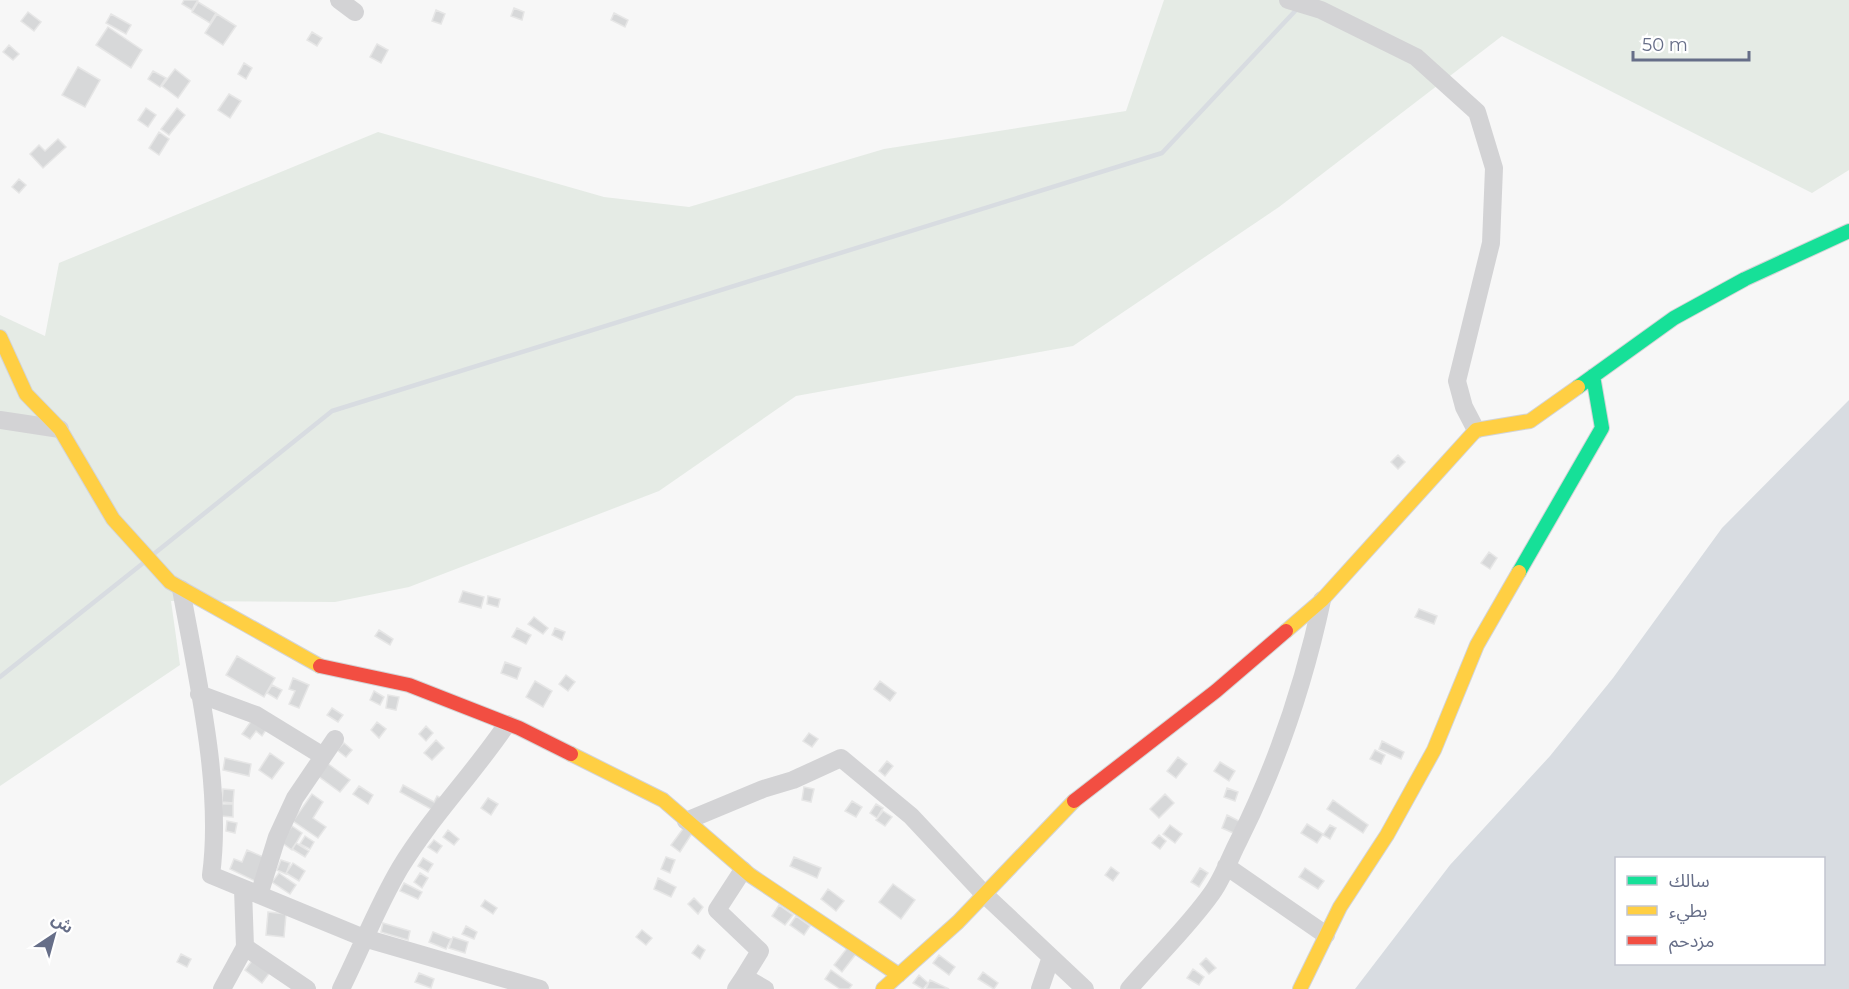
<svg xmlns="http://www.w3.org/2000/svg" width="1849" height="989" font-family="Montserrat,'Noto Sans Arabic',sans-serif">
<rect width="100%" height="100%" fill="#f7f7f7"/>
<path fill="#e5ebe5" d="M1164 0H1849V170L1812 193 1502 36 1279 207 1073 346 796 396 659 491 409 587 335 602 171 601 180 665 0 786V315L45 336 59 263 378 132 604 197 689 207 884 149 1126 111Z"/>
<path fill="#d8dce1" fill-rule="evenodd" d="M1849 400V989H1355L1450 865 1550 756 1613 678 1722 528ZM1616 858H1824V964H1616Z"/>
<g fill="none" stroke-linecap="round" stroke-linejoin="round">
<path stroke="#d8dce1" stroke-width="4.5" d="M155 553 332 411 1162 153 1297 9
M0 677 142 564"/>
</g>
<path fill="#d7d8d9" stroke="#e6e6e6" stroke-width="1.5" d="M184 0H198L192 10 182 4Z
M198 2 216 13 210 23 192 12Z
M514 8 524 12 522 20 511 16Z
M436 10 445 14 441 24 432 21Z
M28 12 41 22 34 31 21 21Z
M614 13 628 20 625 27 611 20Z
M111 14 131 25 126 34 106 23Z
M217 14 236 26 223 45 205 33Z
M108 27 142 50 131 68 96 45Z
M312 32 322 38 317 46 307 40Z
M377 44 388 50 381 63 370 57Z
M9 45 19 54 13 60 3 52Z
M244 63 252 68 246 79 238 74Z
M78 67 100 80 85 107 62 95Z
M175 69 190 81 178 98 162 86Z
M153 71 166 78 160 87 148 79Z
M229 94 241 101 230 118 218 110Z
M146 108 156 115 148 127 138 120Z
M177 108 185 115 169 135 161 129Z
M159 132 169 139 159 155 149 148Z
M58 139 66 147 43 168 30 154 39 145 45 151Z
M19 179 26 185 19 193 12 187Z
M1398 455 1405 462 1398 469 1391 462Z
M1489 552 1497 558 1490 569 1481 563Z
M463 591 484 597 481 608 459 602Z
M488 596 500 599 498 607 487 604Z
M1419 609 1437 616 1434 624 1415 617Z
M534 617 548 628 543 634 528 624Z
M517 628 531 635 526 644 512 637Z
M555 628 565 632 562 640 552 635Z
M379 630 393 639 390 645 375 636Z
M237 656 275 678 264 697 226 675Z
M505 662 521 668 517 679 501 673Z
M566 675 575 682 568 691 559 684Z
M293 678 309 685 299 708 289 704 295 691 289 689Z
M535 681 552 691 543 707 526 697Z
M880 681 896 693 890 701 874 689Z
M272 685 282 690 277 699 267 693Z
M374 691 384 697 380 705 370 700Z
M388 695 399 697 396 710 386 708Z
M332 708 343 715 338 722 327 715Z
M252 720 266 730 262 736 256 731 250 739 242 734Z
M377 722 386 729 379 738 371 730Z
M426 726 433 733 426 741 419 734Z
M809 733 818 739 812 747 803 741Z
M436 740 444 748 432 760 424 753Z
M1382 741 1404 752 1401 759 1379 749Z
M344 743 352 750 346 757 337 750Z
M1375 750 1385 755 1381 764 1370 759Z
M270 753 284 763 272 779 259 770Z
M1178 757 1187 764 1176 778 1167 771Z
M225 758 251 764 249 776 223 770Z
M887 761 893 766 885 776 879 771Z
M1220 762 1235 771 1229 781 1214 771Z
M327 763 350 780 340 792 318 776Z
M403 785 434 802 437 796 445 800 438 813 400 792Z
M359 786 373 795 368 804 353 794Z
M804 787 814 789 811 802 802 800Z
M1227 788 1238 792 1235 801 1224 797Z
M223 789 234 790 233 803 222 802Z
M312 794 323 802 313 818 326 827 318 838 293 821Z
M1165 794 1174 803 1159 818 1150 809Z
M488 798 498 804 491 815 481 808Z
M1333 800 1368 825 1363 833 1327 809Z
M852 801 862 807 856 817 845 811Z
M222 804H233V817L221 816Z
M876 804 883 808 877 818 870 813Z
M883 811 892 817 885 826 876 820Z
M1227 815 1245 824 1240 836 1222 828Z
M227 821 237 823 235 833 226 831Z
M1307 824 1323 834 1317 843 1301 833Z
M1170 825 1182 834 1175 843 1163 834Z
M1330 825 1336 828 1330 839 1323 835Z
M292 826 302 833 292 850 281 842Z
M685 826 693 832 680 852 671 845Z
M448 830 459 839 454 845 443 837Z
M1159 835 1166 841 1160 849 1152 843Z
M305 836 314 842 310 849 300 844Z
M434 840 442 846 437 853 428 847Z
M296 843 309 851 305 857 292 849Z
M247 850 268 859 257 882 230 869 234 859 242 862Z
M666 857 675 860 670 873 661 869Z
M794 857 821 868 817 878 790 866Z
M423 858 433 864 428 872 418 866Z
M281 860 290 863 286 874 277 870Z
M293 863 305 871 299 881 286 873Z
M1111 867 1119 873 1113 881 1105 875Z
M1200 868 1208 873 1199 887 1191 882Z
M1305 868 1324 881 1318 889 1299 877Z
M279 873 296 885 290 894 272 882Z
M420 873 428 878 422 888 414 882Z
M658 878 676 887 671 897 654 889Z
M404 883 422 892 418 899 400 891Z
M893 884 915 900 901 919 879 902Z
M828 889 844 901 836 911 821 899Z
M694 898 703 907 698 914 688 904Z
M485 900 497 908 493 914 481 906Z
M779 905 793 915 785 925 772 916Z
M268 912 286 914 284 937 266 935Z
M796 916 810 926 804 935 790 925Z
M383 923 410 931 408 940 381 932Z
M466 926 477 932 474 939 462 934Z
M642 930 652 938 646 945 636 937Z
M433 932 451 939 446 949 429 942Z
M453 937 468 942 465 953 449 948Z
M698 945 705 950 700 959 692 953Z
M848 947 856 954 842 972 834 965Z
M181 954 191 959 187 967 177 962Z
M939 955 955 967 949 975 933 963Z
M254 958 271 971 262 983 245 970Z
M1206 958 1216 968 1209 974 1200 964Z
M1193 969 1204 977 1199 985 1187 978Z
M831 970 852 985 849 989H840L825 979Z
M983 972 998 983 994 989 978 979Z
M419 973 434 979 431 988 415 982Z
M919 975 928 983 923 989 913 983Z
M930 980 949 989H926Z"/>
<g fill="none" stroke-linecap="round" stroke-linejoin="round">
<g stroke="#d3d4d6" stroke-width="16">
<path id="fast" d="M1578 387 1674 318 1745 279 1849 231
M1519 572 1602 428 1593 376"/>
</g>
<g stroke="#d3d4d6" stroke-width="16">
<path id="slow" d="M0 337 26 394 60 429 113 519 170 582 320 666
M1286 631 1322 600 1476 430 1530 421 1578 387
M571 754 663 800 750 875 899 975
M883 989 958 922 1074 801
M1300 989 1340 907 1387 835 1434 750 1477 645 1519 572"/>
</g>
<g stroke="#d3d4d6" stroke-width="16">
<path id="jam" d="M320 666 409 685 519 728 571 754
M1074 801 1216 691 1286 631"/>
</g>
<path stroke="#d3d3d5" stroke-width="18" d="M339 0 355 12
M1288 0 1321 10 1416 57 1477 112 1494 168 1491 243 1457 381 1464 407 1476 430
M0 420 60 429
M181 589C197 678 223 787 211 875L364 938 540 989
M199 694 256 715 323 756
M686 821 763 789 793 780 841 758 911 816 984 894 1085 989
M1226 866 1326 935
M743 870 717 910 760 951 744 977
M259 895 277 837 295 798 335 739
M245 947 307 989
M222 989 245 947 243 889
M341 989C361 949 377 907 400 868 431 817 474 773 507 724
M736 989 744 977 765 989
M1040 989 1051 957
M1129 989C1156 957 1188 927 1212 893 1223 878 1230 857 1239 840 1277 764 1304 684 1322 600"/>
<use href="#fast" stroke="#16e098" stroke-width="14"/>
<use href="#slow" stroke="#ffcf43" stroke-width="14"/>
<use href="#jam" stroke="#f24e42" stroke-width="14"/>
</g>
<rect x="1615" y="857" width="210" height="108" fill="#ffffff" stroke="#c2c5cf" stroke-width="1.5"/>
<rect x="1627" y="876" width="30" height="9" fill="#16e098" stroke="#c2c5cf" stroke-width="1.5"/>
<text x="1669" y="887" font-size="18" fill="#666e88">سالك</text>
<rect x="1627" y="906" width="30" height="9" fill="#ffcf43" stroke="#c2c5cf" stroke-width="1.5"/>
<text x="1669" y="917" font-size="18" fill="#666e88">بطيء</text>
<rect x="1627" y="936" width="30" height="9" fill="#f24e42" stroke="#c2c5cf" stroke-width="1.5"/>
<text x="1669" y="947" font-size="18" fill="#666e88">مزدحم</text>
<g transform="translate(54 935) rotate(36)" stroke="#ffffff" stroke-width="4.5" paint-order="stroke">
<path d="M0-4.5L10 22L0 15L-10 22Z" fill="#666e88"/>
<text y="-9" font-size="16" font-weight="bold" text-anchor="middle" fill="#666e88">ش</text>
</g>
<path d="M1633 51v9h116v-9" fill="none" stroke="#666e88" stroke-width="3"/>
<text x="1642" y="51" font-size="18" fill="#666e88" stroke="#ffffff" stroke-width="4.5" paint-order="stroke">50 m</text>
</svg>
